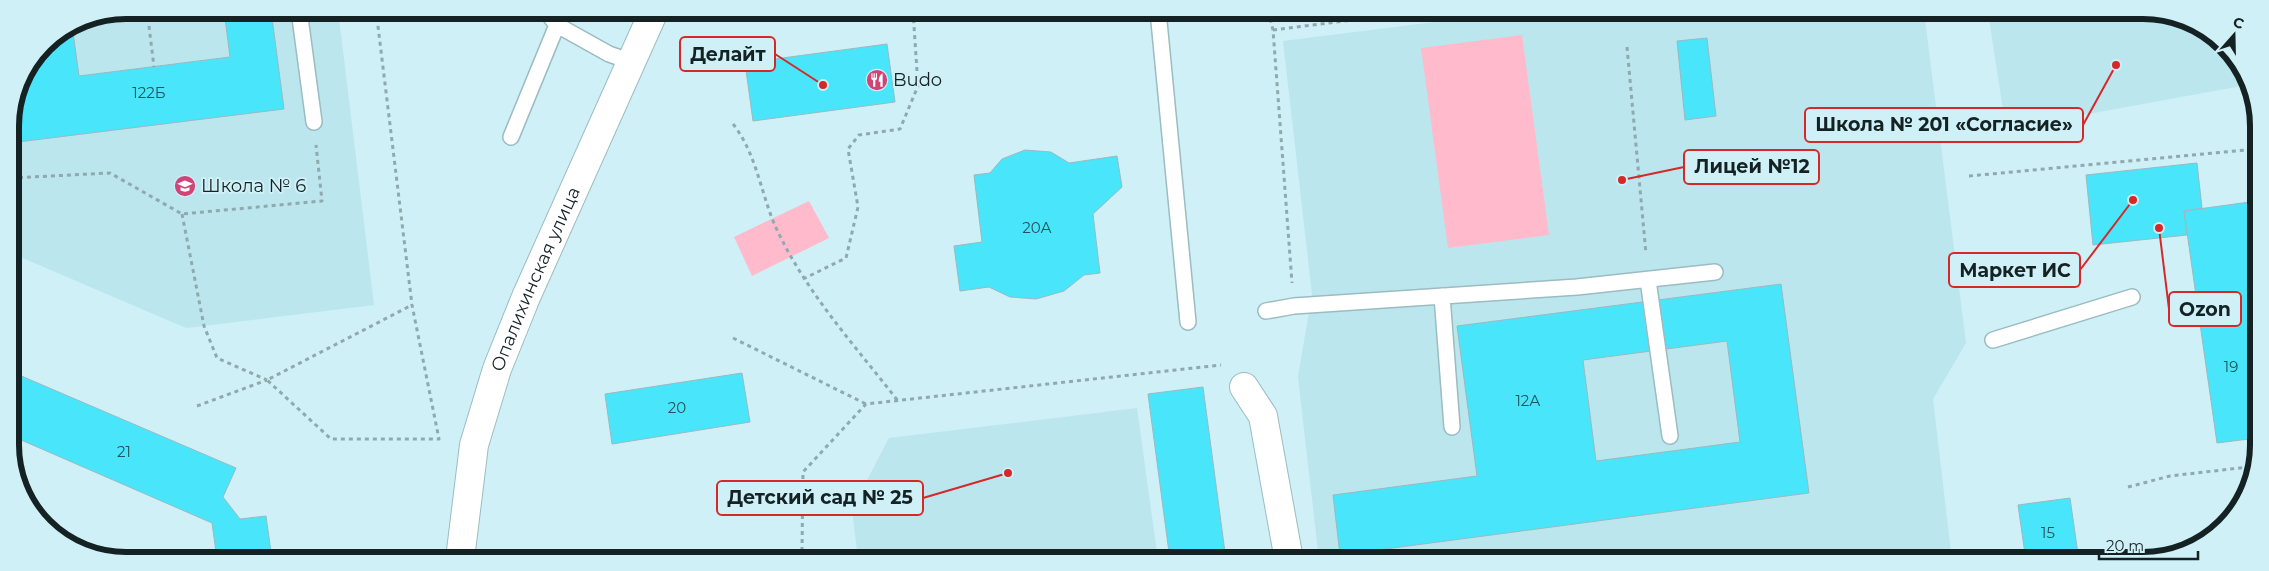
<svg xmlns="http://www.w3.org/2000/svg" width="2269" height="571" font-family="Montserrat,sans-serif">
<rect width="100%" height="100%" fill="#cef0f6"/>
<path fill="#bbe6ee" d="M125 10H338L374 305 186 328 11 253 10 118 22 75 44 44 82 19Z
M1515 12H1924L1966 343 1933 399 1952 561 1319 560 1298 377 1312 294 1283 41Z
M1988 12H2166L2225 44 2247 85 2006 129Z
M1137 408 1158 560 858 559 852 509 889 438Z"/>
<path fill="#fbc" d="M1522 35 1549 235 1448 248 1421 48Z
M809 201 829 238 752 276 734 237Z"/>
<path fill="#49e5fb" stroke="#99bac0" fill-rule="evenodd" d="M224 10H271L284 109 10 143V118L22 75 44 44 72 25 79 76 230 57Z
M1707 38 1716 116 1685 120 1677 41Z
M887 44 895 102 753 121 745 63Z
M1025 150 1051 152 1069 163 1117 156 1122 187 1093 214 1100 273 1084 275 1064 291 1036 299 1010 297 989 287 960 291 954 246 982 242 974 175 990 173 1002 159Z
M2197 163 2202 208 2184 211 2187 235 2093 245 2086 175Z
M2257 201V241L2249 242 2257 295V438L2217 443 2184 211Z
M1781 284 1809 493 1340 555 1333 495 1477 476 1457 326ZM1727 341 1740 442 1596 461 1583 360Z
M12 372 236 468 223 497 240 519 266 516 272 559H217L212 523 12 436Z
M742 373 750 422 612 444 605 394Z
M1203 387 1226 560H1170L1148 394Z
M2070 498 2079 561H2026L2018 505Z"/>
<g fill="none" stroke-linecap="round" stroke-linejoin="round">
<g stroke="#9bbcc1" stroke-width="18">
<path id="service" d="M299 10 314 122
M545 10 557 25 609 54 632 62
M1158 11 1188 322
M511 137 557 25
M1648 280 1670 436
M1442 296 1452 427
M1266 311 1294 306 1577 287 1715 272
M1993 340 2132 297"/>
</g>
<g stroke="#9bbcc1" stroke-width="30">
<path id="minor" d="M1244 387 1263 416 1289 560"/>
</g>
<g stroke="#9bbcc1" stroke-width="30">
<g id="tertiary">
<path id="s1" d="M460 559 474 445 497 369 526 297 654 11"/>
</g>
</g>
<path stroke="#8faaae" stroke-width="3" stroke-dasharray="4 4" stroke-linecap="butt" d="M147 10 154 67
M376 10 412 305 439 439H331L267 380 412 305
M1268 11 1273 30 1292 283
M1273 30 1425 11
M1627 47 1646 254
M733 124C759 157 761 200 780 236 810 297 857 348 898 401
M1969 176 2257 149
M11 178 110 173 182 214 322 201 316 145
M182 214 204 326 217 358 267 380
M803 279 846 258 858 207 848 149 859 135 900 129 918 86 913 11
M733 338 866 404
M197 406 267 380
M2128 487 2170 476 2257 466
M802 551 803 472 866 404 1221 365"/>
<use href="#service" stroke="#fff" stroke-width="15"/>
<use href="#minor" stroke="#fff" stroke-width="28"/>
<use href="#tertiary" stroke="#fff" stroke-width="28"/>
</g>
<defs>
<g id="restaurant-disc" transform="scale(1.125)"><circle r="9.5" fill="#d04477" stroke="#cef0f6"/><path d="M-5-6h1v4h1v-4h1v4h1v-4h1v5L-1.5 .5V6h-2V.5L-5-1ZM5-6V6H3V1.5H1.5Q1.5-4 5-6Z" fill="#fff"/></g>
<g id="school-disc" transform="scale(1.125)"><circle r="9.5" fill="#d04477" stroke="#cef0f6"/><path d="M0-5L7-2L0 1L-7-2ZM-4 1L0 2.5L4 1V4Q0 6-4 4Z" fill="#fff"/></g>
</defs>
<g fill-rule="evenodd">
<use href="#restaurant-disc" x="877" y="80"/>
<use href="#school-disc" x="185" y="186"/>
</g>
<g text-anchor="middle" stroke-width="4" stroke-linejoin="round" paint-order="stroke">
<g font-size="15" fill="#22535a">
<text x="149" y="98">122Б</text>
<text x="1037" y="233">20А</text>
<text x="2231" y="372">19</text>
<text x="1528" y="406">12А</text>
<text x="677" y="413">20</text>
<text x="124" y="457">21</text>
<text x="2048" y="538">15</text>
</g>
<g font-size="18" fill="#152224" stroke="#cef0f6" text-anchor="start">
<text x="893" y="86">Budo</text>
<text x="201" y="192">Школа № 6</text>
</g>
<g font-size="18" fill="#152224" stroke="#cef0f6">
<text dy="6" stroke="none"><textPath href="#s1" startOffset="292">Опалихинская улица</textPath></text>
</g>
</g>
<path d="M0 0H2269V571H0ZM126 19H2143A107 107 0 0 1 2250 126V445A107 107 0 0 1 2143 552H126A107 107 0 0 1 19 445V126A107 107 0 0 1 126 19Z" fill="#cef0f6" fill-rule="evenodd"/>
<path fill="none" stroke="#152224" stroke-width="6" d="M126 19H2143A107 107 0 0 1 2250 126V445A107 107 0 0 1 2143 552H126A107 107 0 0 1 19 445V126A107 107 0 0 1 126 19Z"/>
<path fill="none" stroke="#d62828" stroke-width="2" d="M823 85L775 54M2116 65L2083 125M1622 180L1684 167M2133 200L2080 270M2159 228L2169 309M1008 473L923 498"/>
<g fill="#d62828" stroke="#cef0f6" stroke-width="2">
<circle cx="823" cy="85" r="5"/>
<circle cx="2116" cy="65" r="5"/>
<circle cx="1622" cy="180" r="5"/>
<circle cx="2133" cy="200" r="5"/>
<circle cx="2159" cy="228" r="5"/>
<circle cx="1008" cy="473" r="5"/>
</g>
<g fill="#cef0f6" stroke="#d62828" stroke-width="2">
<rect x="680" y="37" width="95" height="34" rx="5"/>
<rect x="1805" y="108" width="278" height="34" rx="5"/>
<rect x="1684" y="150" width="135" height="34" rx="5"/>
<rect x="1949" y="253" width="131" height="34" rx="5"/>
<rect x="2169" y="292" width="72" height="34" rx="5"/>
<rect x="717" y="481" width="206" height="34" rx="5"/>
</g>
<g font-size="19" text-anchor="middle" font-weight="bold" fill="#152224">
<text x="728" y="61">Делайт</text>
<text x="1944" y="131">Школа № 201 «Согласие»</text>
<text x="1752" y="173">Лицей №12</text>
<text x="2015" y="277">Маркет ИС</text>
<text x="2205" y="316">Ozon</text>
<text x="820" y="504">Детский сад № 25</text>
</g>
<g transform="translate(2234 35) rotate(20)" stroke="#cef0f6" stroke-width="4" paint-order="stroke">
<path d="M0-4L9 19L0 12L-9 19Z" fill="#152224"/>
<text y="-8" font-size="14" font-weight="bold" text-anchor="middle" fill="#152224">С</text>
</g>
<path d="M2099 551v8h99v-8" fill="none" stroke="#152224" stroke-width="2.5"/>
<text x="2106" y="551" font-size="15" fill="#152224" stroke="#cef0f6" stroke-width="4" paint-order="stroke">20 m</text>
</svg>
